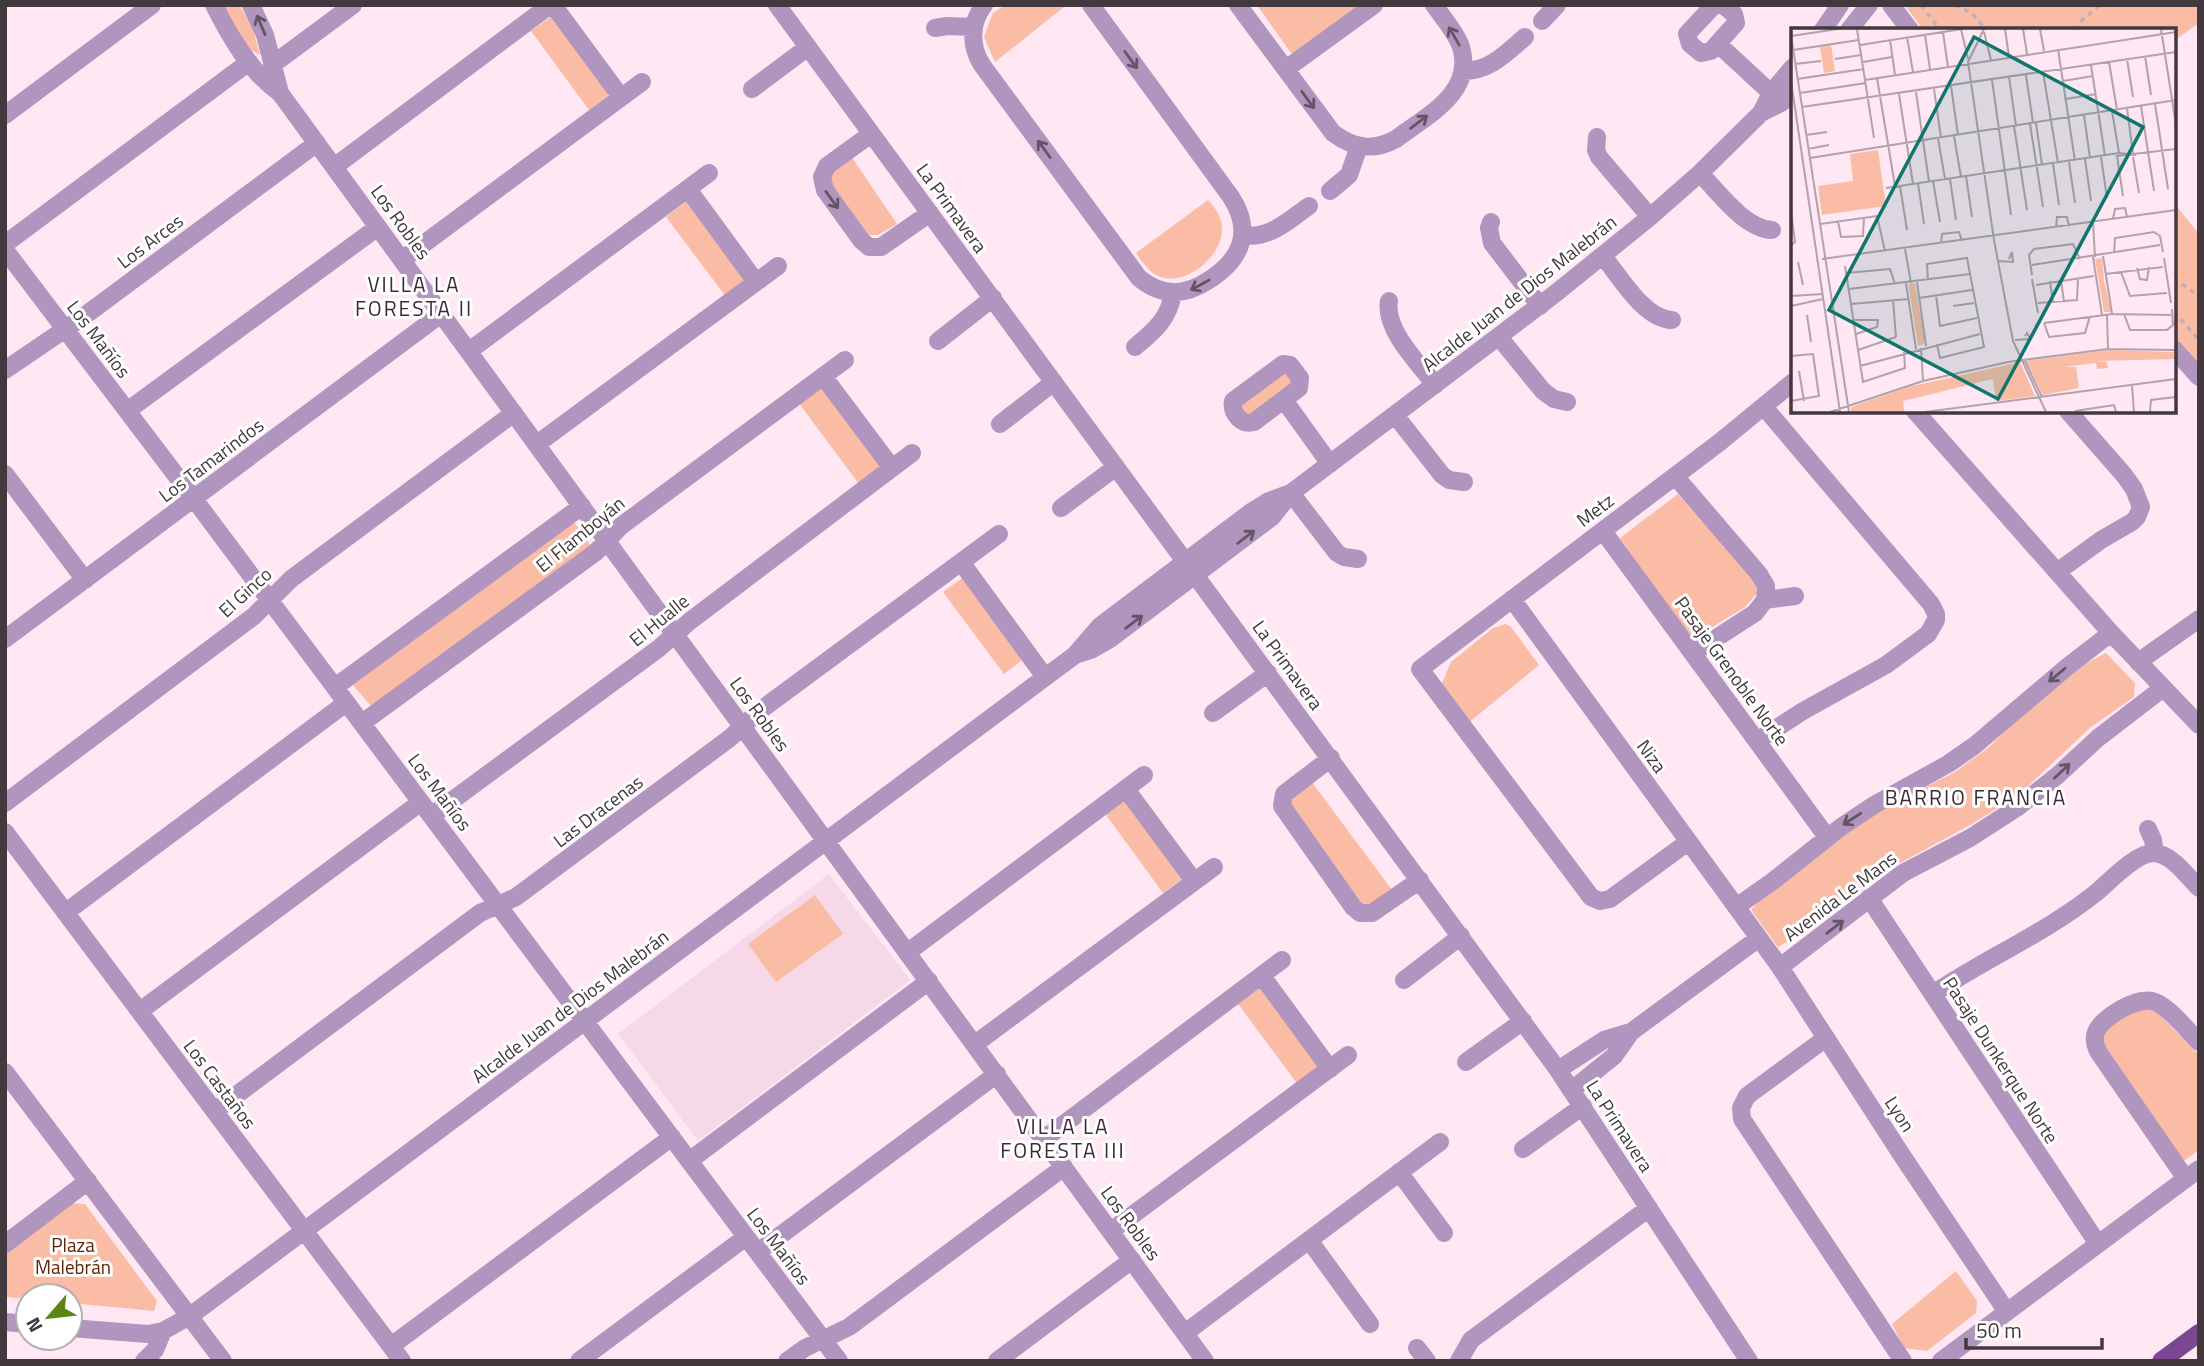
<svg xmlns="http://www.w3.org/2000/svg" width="2204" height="1366" font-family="'Titillium Web',sans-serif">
<rect width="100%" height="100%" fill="#ffe7f4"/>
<path fill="#f6d8e9" d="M829 874 910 980 698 1141 618 1034Z"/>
<path fill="#fbbca5" d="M223 5H239L252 26 260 55 248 48Z
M1005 5H1063L1064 7 995 62 984 37 993 13Z
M1257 5H1366L1293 56Z
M1905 5H2199V23L2174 41V30H1923Z
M552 16 610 94 589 110 531 31Z
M851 156 897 224 878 235H865L831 189 829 175Z
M688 200 749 281 727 298 666 217Z
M1208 200C1216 209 1222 217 1222 229 1222 255 1190 283 1165 278 1151 276 1144 264 1136 253Z
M2174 203 2199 234V366L2174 339Z
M1283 369 1294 383 1248 419 1237 404Z
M820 386 881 467 859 484 798 402Z
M1678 494 1752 577 1756 584 1757 593 1745 607 1690 641 1620 538Z
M574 522 591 546 371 706 353 685Z
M965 576 1026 657 1004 674 943 592Z
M1506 624 1511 627 1539 665 1467 724 1439 690 1451 662 1493 628Z
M2106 653 2135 683 2134 697 2091 727 2026 788 2004 804 1972 824 1878 875 1852 893 1809 929 1778 947 1751 910 1762 897 1861 820 1955 772 1988 748 2038 699 2083 665Z
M1311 781 1392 890 1371 905 1362 906 1290 810 1291 795Z
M1123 798 1182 879 1163 893 1104 812Z
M815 895 843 934 776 982 748 944Z
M1260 988 1321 1069 1299 1086 1238 1004Z
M2136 1008 2155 1010 2199 1055V1150L2181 1163 2107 1057 2101 1038 2108 1027Z
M72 1203 85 1204 157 1301 154 1311 70 1303V1296H28V1299L5 1297V1253Z
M1956 1271 1977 1301 1976 1313 1927 1351 1904 1348 1892 1324Z"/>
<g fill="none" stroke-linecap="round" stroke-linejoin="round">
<path stroke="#c1aeb9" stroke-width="3.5" stroke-dasharray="5 5" stroke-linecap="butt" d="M1921 5 1940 30
M1955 5 1972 13 1986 30
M2075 30 2084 18 2100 5
M2174 278 2199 296
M2174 312 2199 340"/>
<path stroke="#b095bf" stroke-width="18" d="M214 5C230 37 251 73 280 93
M251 5 265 35 280 93 1205 1361
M553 5 621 97
M777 5 1558 1070 1749 1361
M984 5C970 23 970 46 982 65L1139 278C1162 297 1185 296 1209 280 1242 259 1253 231 1231 197L1091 5
M1238 5 1333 133C1354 149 1374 151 1396 139 1426 116 1475 93 1461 47 1456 32 1443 18 1434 5
M1714 5 1687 34 1690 44 1701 53 1711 51 1736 23 1734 14 1723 5
M1891 5 1910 30
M1542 21 1557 5
M935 28 947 26 974 27
M1823 30 1840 5
M1849 30 1869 5
M1718 44 1771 93
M272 65 353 5
M1286 69 1374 5
M1463 71C1490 71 1506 53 1525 37
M752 89 808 47
M1761 113 1781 103 1793 92
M5 115 152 5
M871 134 827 166 822 177 825 190 861 240 869 247H881L930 213
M1597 137 1596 150 1599 157 1650 217
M334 167 550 5
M1700 173C1718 192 1745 229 1772 230
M688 189 756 282
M1330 191 1349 175 1359 146
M1491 222 1489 228 1492 243 1540 306
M1242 235C1269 240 1289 220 1309 206
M5 244 249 62
M5 250 194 499 839 1361
M1603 256C1620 277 1644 319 1672 320
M402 260 642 82
M1389 301C1384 330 1419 363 1435 385
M1499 337 1543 391 1554 399 1567 402
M938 341 993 298
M1135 347C1154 331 1169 319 1173 293
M2174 349 2199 377
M469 351 709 173
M1283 364 1290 365 1300 378 1299 388 1254 422C1241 426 1231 413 1233 401Z
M5 370 83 317 317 143
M823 376 892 468
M1284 400 1330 464
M127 411 378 227
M1915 411 2111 633 2199 725
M1395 415 1442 475 1449 480 1464 482
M1000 424 1054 382
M537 444 778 266
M5 474 85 580
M1675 476 1759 574 1766 586 1765 600
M1291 493 1337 553 1344 557 1358 559
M1061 508 1116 467
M1603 531 1827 837
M961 562 1045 677
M2057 572 2101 540 2132 522 2137 517 2141 507 2134 489 2124 475 2068 411
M1512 599 1780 967 1903 1157 2007 1312
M5 639 441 314
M1693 653 1755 613 1765 600 1795 596
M1075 655 1091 650 1110 639 1272 517 1291 493
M2138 662 2199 619
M335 687 582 506
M1213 713 1268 673
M362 723 596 552 621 526 845 360
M1757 741 1803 711 1886 665 1928 634 1936 620V614L1931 604 1764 407
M1331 758 1284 794 1282 806 1353 907 1360 913H1372L1420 880
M1126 789 1194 881
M5 803 254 616 291 579 514 413
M431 816 658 649 690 621 912 453
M2148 829 2153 840 2155 853
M5 832 402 1361
M1688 842 1610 899 1600 901 1591 897 1420 669 1720 442 1793 382
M1869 898 2098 1244
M1736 907 1773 881 1841 827 1874 805 1948 764 1974 746 2067 667 2111 633
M66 912 346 703
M908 952 1144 775
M1780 967 1903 873 1970 838 2018 807 2058 775 2098 738 2163 688
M1262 976 1330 1069
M1404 980 1461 936
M1933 994C1986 958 2046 933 2097 892 2110 881 2136 853 2153 853 2171 853 2187 876 2199 888
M140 1011 421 802
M1826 1038 1747 1096 1741 1108 1742 1119 1903 1361
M975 1044 1214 867
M1466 1062 1523 1021
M1558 1070 1604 1040 1631 1032
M5 1072 223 1361
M1572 1090 1614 1056 1631 1032 1759 938
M215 1111 480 913 516 897 730 738 758 712 999 534
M1044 1139 1282 960
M1523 1149 1583 1106
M689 1161 929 981
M1399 1172 1444 1233
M2186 1179 2099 1053C2095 1046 2093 1040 2096 1032 2102 1017 2139 995 2155 1002 2169 1007 2188 1031 2199 1042
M1111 1231 1348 1055
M1309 1240 1370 1324
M5 1244 88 1181
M758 1252 997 1074
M5 1322 28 1324
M70 1328 148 1334 163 1331 190 1316 1075 655 1100 626 1251 512 1269 501 1291 493 1556 293 1650 217 1700 173 1761 113 1771 93 1793 67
M1185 1333 1440 1142
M391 1346 672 1137
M1417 1348 1427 1361
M144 1361 155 1350 163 1331
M579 1361 746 1237
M787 1361 805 1348 849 1327 1064 1167
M997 1361 1132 1260
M1459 1361 1471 1340 1649 1208
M1941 1361 2199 1169"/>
<path stroke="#7b4792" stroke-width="18" d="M2161 1361 2199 1333"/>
</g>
<defs><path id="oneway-shaft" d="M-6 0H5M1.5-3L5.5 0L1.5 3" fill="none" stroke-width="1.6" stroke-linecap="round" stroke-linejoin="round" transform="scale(1.75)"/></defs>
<g stroke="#635565">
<use href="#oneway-shaft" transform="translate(261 25) rotate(-113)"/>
<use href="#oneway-shaft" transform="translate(1454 36) rotate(-120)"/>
<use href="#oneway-shaft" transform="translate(1131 60) rotate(54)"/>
<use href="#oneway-shaft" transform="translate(1308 100) rotate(54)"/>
<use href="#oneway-shaft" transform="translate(1419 122) rotate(-37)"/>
<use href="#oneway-shaft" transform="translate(1044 149) rotate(-126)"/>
<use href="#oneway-shaft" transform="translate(832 200) rotate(54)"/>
<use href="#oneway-shaft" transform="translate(1200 285) rotate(151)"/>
<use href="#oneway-shaft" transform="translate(1246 537) rotate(-37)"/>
<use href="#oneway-shaft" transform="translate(1134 622) rotate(-37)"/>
<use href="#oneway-shaft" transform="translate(2057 675) rotate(140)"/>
<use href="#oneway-shaft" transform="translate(2062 771) rotate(-43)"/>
<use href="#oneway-shaft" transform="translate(1852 819) rotate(147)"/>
<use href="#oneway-shaft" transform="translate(1835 927) rotate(-38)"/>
</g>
<g text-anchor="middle" stroke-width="6" stroke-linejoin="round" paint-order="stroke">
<g font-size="19" fill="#42393e" stroke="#fff">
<text transform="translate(952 208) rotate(54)" y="7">La Primavera</text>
<text transform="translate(401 222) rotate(54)" y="7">Los Robles</text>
<text transform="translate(150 241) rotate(-37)" y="7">Los Arces</text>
<text transform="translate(1519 293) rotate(-38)" y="7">Alcalde Juan de Dios Malebrán</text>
<text transform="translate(99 339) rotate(53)" y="7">Los Mañíos</text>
<text transform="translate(211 460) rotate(-37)" y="7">Los Tamarindos</text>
<text transform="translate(1595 510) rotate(-37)" y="7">Metz</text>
<text transform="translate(580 534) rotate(-39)" y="7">El Flamboyán</text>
<text transform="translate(245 592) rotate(-42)" y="7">El Ginco</text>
<text transform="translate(659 620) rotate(-39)" y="7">El Hualle</text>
<text transform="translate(1288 665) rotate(54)" y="7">La Primavera</text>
<text transform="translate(1732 671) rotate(54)" y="7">Pasaje Grenoble Norte</text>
<text transform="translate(760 714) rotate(54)" y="7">Los Robles</text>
<text transform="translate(1652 756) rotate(54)" y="7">Niza</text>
<text transform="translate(440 792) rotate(53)" y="7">Los Mañíos</text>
<text transform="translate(598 811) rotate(-37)" y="7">Las Dracenas</text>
<text transform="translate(1840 896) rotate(-37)" y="7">Avenida Le Mans</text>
<text transform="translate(570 1006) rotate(-37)" y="7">Alcalde Juan de Dios Malebrán</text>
<text transform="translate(2001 1060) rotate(57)" y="7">Pasaje Dunkerque Norte</text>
<text transform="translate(220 1084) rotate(53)" y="7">Los Castaños</text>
<text transform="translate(1900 1114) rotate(57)" y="7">Lyon</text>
<text transform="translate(1620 1126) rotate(57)" y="7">La Primavera</text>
<text transform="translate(1131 1223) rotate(54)" y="7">Los Robles</text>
<text transform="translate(779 1246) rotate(53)" y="7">Los Mañíos</text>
</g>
<g font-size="19" fill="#5f2207" stroke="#fff">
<text x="73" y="1252">Plaza<tspan x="73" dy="22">Malebrán</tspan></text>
</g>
<g font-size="21" letter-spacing="2" fill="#3b2a34" stroke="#fff">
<text x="414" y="292">VILLA LA<tspan x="414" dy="24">FORESTA II</tspan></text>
<text x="1976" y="805">BARRIO FRANCIA</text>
<text x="1063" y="1134">VILLA LA<tspan x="1063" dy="24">FORESTA III</tspan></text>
</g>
</g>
<g transform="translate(1791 28)">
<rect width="385" height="385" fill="#ffe7f4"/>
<path d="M40 17 44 43 33 45 29 19ZM87 122 95 178 31 187 27 158 62 153 59 126ZM311 230 313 252 320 284H313L304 231ZM124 255 133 309V316L127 318 118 261V256ZM318 322 385 324V331L305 333 316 334 317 340 306 341 305 335 273 339H285L288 360 252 367 235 333ZM229 334 244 368 205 373 202 351 112 373 113 384H60V379L117 359Z" fill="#fbbca5"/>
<path fill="none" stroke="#b3a1ab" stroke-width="2" d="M66 1 83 110M170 1 177 31M193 1 177 34 203 212 222 313 255 384M214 1 218 29M232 1 236 26M249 1 253 23M370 1 385 97M152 4 157 39M193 4 200 32M0 7 58 384M134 7 139 41M0 8 47 1M116 9 122 44M99 12 104 47M69 17 171 1M267 21 284 133M2 22 68 12M354 28 360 67M44 31 70 27M336 31 342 69M72 34 101 29M318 34 326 82M4 36 30 33M300 37 314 128M252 44 267 135M235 47 242 95M218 49 225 98M86 50 104 158M6 51 73 41M74 52 385 4M201 52 220 187M0 53 49 384M272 53 302 48M160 58 167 107M143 61 150 110M125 64 138 154M9 65 75 55M108 66 122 156M275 71 305 66M364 76 377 161M350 78 363 163M11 79 385 24M336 80 342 126M321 83 328 125M293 87 299 130M245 95 251 137M239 96 252 179M223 98 236 182M15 107 36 104M163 108 170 149M147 110 154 151M17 121 38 117M325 128 385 121M326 128 332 168M310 129 316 170M342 129 348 165M19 130 385 72M294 131 300 173M278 134 284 175M262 136 268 177M175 148 181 189M159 151 165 192M142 153 149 194M127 155 133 196M109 158 116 202M95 160 328 125 345 127M0 183 4 214 0 217M322 191 324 181 334 180 336 189M47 193 50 209 72 208 73 189M302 194 304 229M29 196 86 188 94 223M265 200 266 189H276L278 198M150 216 151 206 168 204 171 213M114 221 120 255M323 226 324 210 363 204 369 208 372 224M312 228 321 286M302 229 311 287M373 230 380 275M31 231 385 182M207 233 222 234 221 224 218 231M7 234 12 257M241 237 369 217M54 238 72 354 114 340 113 324M346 240 349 251 356 252 358 239M330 244 339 268 376 265M55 245 99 241 104 256M314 246 372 239M241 247 238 227 243 221 282 216 289 231M241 251 247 285M137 252 136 236 176 230 193 319 149 330 146 316M270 252 273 274M259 253 262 275M126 254 135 318M115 255 125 321M245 257 303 248M58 261 179 246M145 267 149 298 186 290M0 268 32 266M128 270 181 262M102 272 105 309M247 275 286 272 287 250M60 276 118 271M0 278 32 271M162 278 183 275M333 286 339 302H376L382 297 381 281M16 287 20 314M316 287 317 321M62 292H87L86 299 65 306M253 295 321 286 380 287M253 295 258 309 294 305 299 288M224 312 239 311 236 305 234 308M130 320 132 353M67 322 105 309M0 328 22 326 28 368 0 373M233 331 251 369M69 338 189 306M8 343 13 373M341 357 343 384M284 383 323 377 325 384M39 384 132 353 217 334 317 321 385 322M134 384 385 351M359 384 360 372 385 369"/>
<path fill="#0f766e" fill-opacity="0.15" stroke="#0f766e" stroke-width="3.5" d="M183 9 352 99 207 371 38 282Z"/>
<rect width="385" height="385" fill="none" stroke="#42393e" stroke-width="3.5"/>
</g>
<rect width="2204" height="1366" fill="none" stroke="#42393e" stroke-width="14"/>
<g transform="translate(49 1317) rotate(242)"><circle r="33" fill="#ffffff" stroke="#b3b0b2" stroke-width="2"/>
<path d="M0-5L12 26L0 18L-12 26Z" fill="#5c8611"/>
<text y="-10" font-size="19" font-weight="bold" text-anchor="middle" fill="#42393e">N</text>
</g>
<path d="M1966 1338v10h136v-10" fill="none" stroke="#42393e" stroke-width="3.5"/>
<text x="1976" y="1338" font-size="21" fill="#42393e" stroke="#ffffff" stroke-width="5" paint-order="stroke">50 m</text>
</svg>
